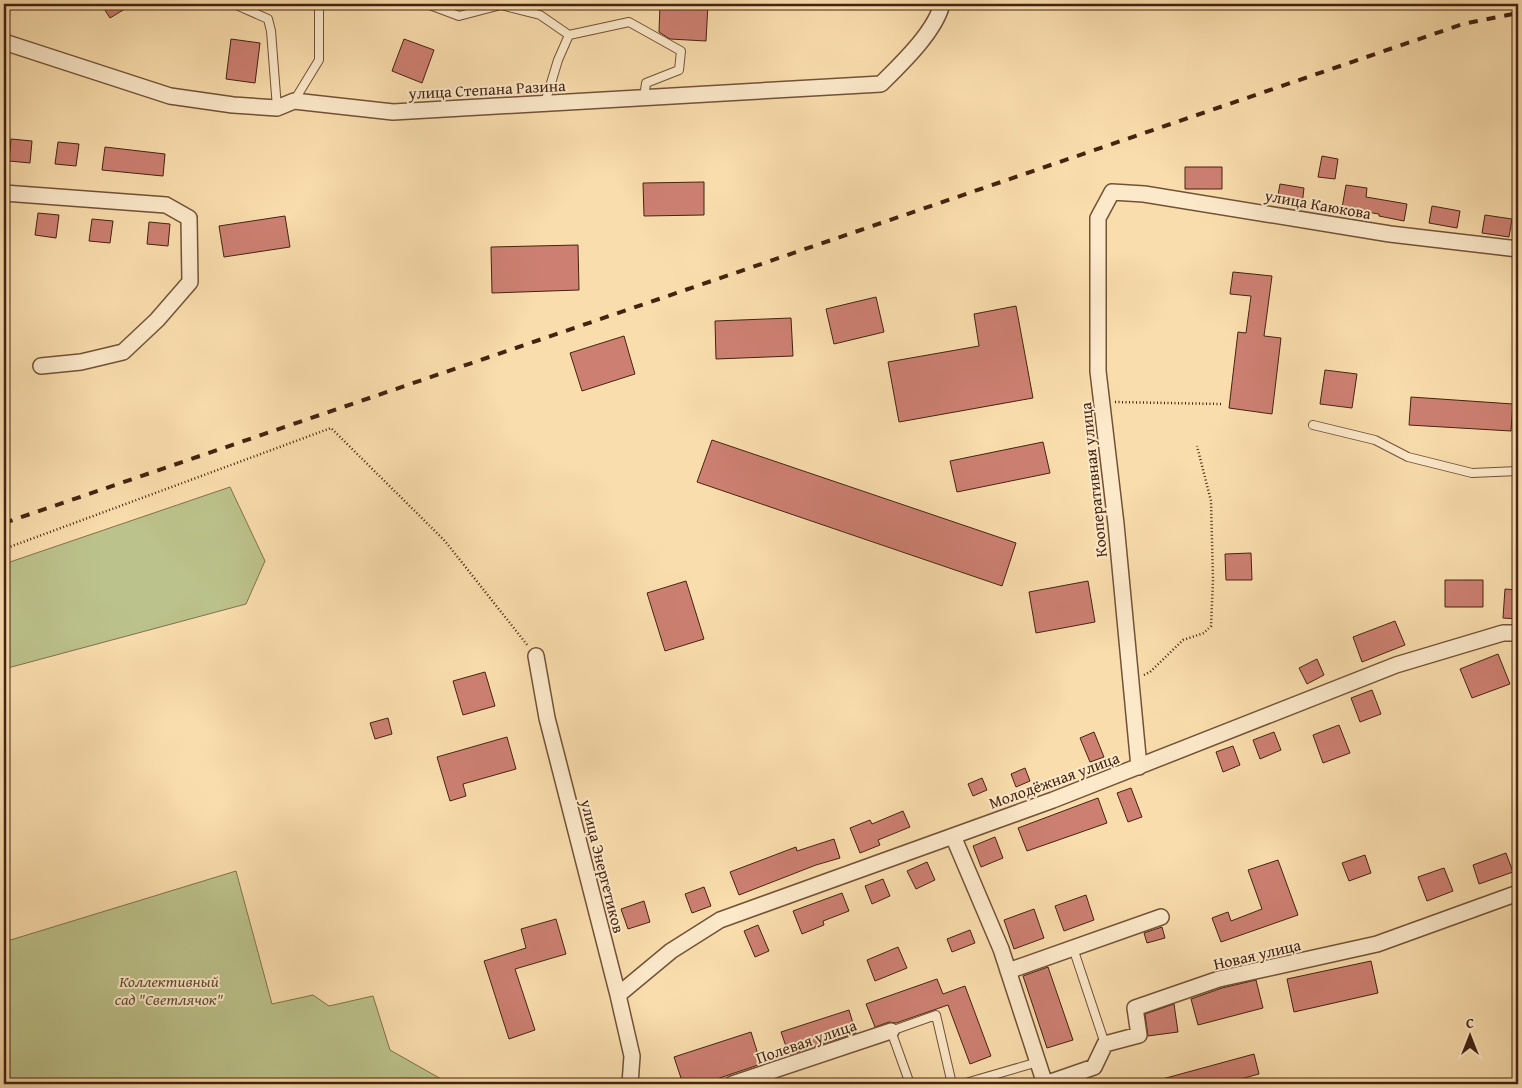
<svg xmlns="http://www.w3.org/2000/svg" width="1522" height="1088" font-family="'Gentium Book Plus',serif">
<rect width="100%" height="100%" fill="#faddad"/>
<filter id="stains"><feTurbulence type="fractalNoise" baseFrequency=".004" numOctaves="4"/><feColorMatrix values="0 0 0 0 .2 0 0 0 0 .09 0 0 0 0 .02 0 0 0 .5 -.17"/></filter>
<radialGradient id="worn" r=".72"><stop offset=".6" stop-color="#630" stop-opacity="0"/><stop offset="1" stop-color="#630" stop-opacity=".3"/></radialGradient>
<path fill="#bcc28b" stroke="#80724e" d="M230 487 265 561 246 604 4 669V564Z
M236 871 272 1004 313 995 329 1006 373 996 390 1050 450 1084H4V942Z"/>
<path fill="#cd8072" stroke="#442310" d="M101 4H133L110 18Z
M660 4H708L706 41 670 39 659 32Z
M231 39 260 43 255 83 226 79Z
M404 39 434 50 422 83 392 71Z
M11 139 32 141 30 163 9 161Z
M58 142 79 144 76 166 55 164Z
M105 147 165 154 163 176 102 170Z
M1322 156 1338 159 1335 179 1318 177Z
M1185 167H1222V189H1185Z
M704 182V215L644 216 643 183Z
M1280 184 1304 188 1302 205 1277 201Z
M1346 185 1367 188 1366 197 1407 204 1404 221 1379 216V214L1342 208Z
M1432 206 1460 211 1457 228 1429 223Z
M38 213 59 215 56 238 35 235Z
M1485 215 1512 219 1509 237 1482 233Z
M285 216 290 247 224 257 219 226Z
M92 219 113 221 110 243 89 241Z
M149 222 170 224 168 246 147 244Z
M578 245 579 290 492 293 491 247Z
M1233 272 1272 276 1264 336 1281 338 1272 414 1229 408 1238 332 1246 333 1251 296 1230 294Z
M876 297 884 332 834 344 826 309Z
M1016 306 1033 398 899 422 888 362 979 346 974 314Z
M791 318 793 356 716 359 715 321Z
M624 336 635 374 582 391 570 353Z
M1325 370 1357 374 1352 408 1320 404Z
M1411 397 1513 404 1511 431 1409 425Z
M712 440 1016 543 1002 586 697 482Z
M1043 442 1050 473 957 492 950 461Z
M1251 553 1252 580H1226L1225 554Z
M1445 580H1483V607H1445Z
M686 581 704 639 665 651 647 593Z
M1088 581 1095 622 1036 633 1029 592Z
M1505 589 1518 590V619L1503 618Z
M1395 621 1405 645 1362 662 1353 637Z
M1498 654 1510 684 1472 698 1460 669Z
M1317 659 1324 675 1307 684 1299 668Z
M485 672 495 706 463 715 453 681Z
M1372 690 1381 714 1360 722 1351 698Z
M388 718 392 734 375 739 370 723Z
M1339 725 1350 753 1323 763 1313 735Z
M1094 732 1104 757 1090 762 1080 738Z
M1274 732 1281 750 1260 759 1253 740Z
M507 737 516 769 463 784 466 796 450 801 437 757Z
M1233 746 1240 765 1223 772 1216 752Z
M1025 768 1030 781 1016 787 1011 774Z
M982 778 987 790 973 796 968 784Z
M1131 788 1142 817 1128 822 1117 793Z
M1098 798 1107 823 1027 851 1018 828Z
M903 811 910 827 878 840 880 845 860 853 850 828 870 820 872 824Z
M995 837 1003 858 981 867 973 846Z
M834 839 840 858 816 865 739 895 730 872 796 847 797 851Z
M1506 853 1513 872 1479 884 1473 865Z
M1365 855 1371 873 1349 881 1342 863Z
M1278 860 1298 915 1221 942 1212 918 1228 912 1231 921 1262 909 1248 870Z
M927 862 935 880 916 889 907 871Z
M1444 868 1453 891 1427 901 1418 877Z
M883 879 890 896 872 904 865 886Z
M704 887 711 906 692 913 685 894Z
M842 893 849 911 823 921 824 925 802 934 793 911Z
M1086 895 1094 920 1064 931 1055 906Z
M644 901 650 922 628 929 621 909Z
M1034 909 1044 938 1014 949 1004 920Z
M556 919 566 954 515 969 535 1030 509 1039 484 961 526 948 521 929Z
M758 925 769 951 755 957 744 931Z
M1162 927 1165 938 1147 943 1144 933Z
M970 930 975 943 952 952 947 939Z
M898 947 907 968 875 981 867 960Z
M1371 961 1378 993 1294 1012 1287 979Z
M1048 967 1073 1040 1047 1048 1023 976Z
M937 979 943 994 965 986 991 1056 970 1064 948 1005 896 1023 889 1022 875 1027 866 1004Z
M1256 980 1263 1008 1198 1025 1191 999 1222 988Z
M1174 1004 1178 1032 1148 1036 1145 1014Z
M849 1010 856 1033 789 1055 781 1032Z
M751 1032 761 1064 702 1084H683L674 1057Z
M1254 1054 1259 1074 1222 1084H1155V1081Z"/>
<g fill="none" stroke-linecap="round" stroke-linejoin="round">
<g stroke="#725237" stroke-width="10">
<path id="service" d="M234 4 268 19 271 31 277 108
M427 4 459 16 501 5 540 15 569 35 558 60 545 103
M569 35 629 22 681 51 679 70 646 83 644 98
M294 101 319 60V4
M1313 425 1375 440 1408 457 1472 473 1518 471
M1073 948 1105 1044
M910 1084 891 1031 936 1015 952 1084
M962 1084 1038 1062"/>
</g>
<g stroke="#725237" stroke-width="18">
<path id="minor" d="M4 42 170 96 233 105 277 108 294 101 393 112 881 84C901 64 935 32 942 4
M4 193 166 205 189 218 190 282 157 320 123 352 81 362 41 366
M536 656 547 718 618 995 632 1056 630 1084
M1139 767 1116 524 1098 371V218L1112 192 1144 194 1390 234 1518 249
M953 836 1001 949 1045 1084
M1008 971 1161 917
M618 995 671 951 720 920 1053 800 1396 665 1503 633H1518
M732 1084 891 1031
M1045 1084 1094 1067 1105 1044 1139 1035 1135 1008 1219 979 1377 944 1518 893"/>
</g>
<path stroke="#442310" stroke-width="2.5" stroke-dasharray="1 2.5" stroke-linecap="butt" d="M1115 402 1221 404
M4 549 331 428 445 541 528 646
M1144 675 1150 672 1183 640 1204 633 1211 626 1213 580 1211 501 1197 446"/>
<use href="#service" stroke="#fce9ca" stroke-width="8"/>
<use href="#minor" stroke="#fce9ca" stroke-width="15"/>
<path stroke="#442310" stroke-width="4" stroke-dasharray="9 9" stroke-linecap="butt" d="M4 523 1463 24 1518 13"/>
</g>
<g text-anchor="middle" stroke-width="4" stroke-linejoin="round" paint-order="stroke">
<g font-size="16" fill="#442310" stroke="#fce9ca">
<text transform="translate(487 89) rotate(-3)" y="6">улица Степана Разина</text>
<text transform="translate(1318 204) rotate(10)" y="6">улица Каюкова</text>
<text transform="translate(1093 480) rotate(-96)" y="6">Кооперативная улица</text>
<text transform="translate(1054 780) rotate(-20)" y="6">Молодёжная улица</text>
<text transform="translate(603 866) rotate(76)" y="6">улица Энергетиков</text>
<text transform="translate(1257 954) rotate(-13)" y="6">Новая улица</text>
<text transform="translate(806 1041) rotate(-19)" y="6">Полевая улица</text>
</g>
<g font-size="16" font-style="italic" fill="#624b2f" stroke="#fce9ca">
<text x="169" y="987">Коллективный<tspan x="169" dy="18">сад "Светлячок"</tspan></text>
</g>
</g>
<rect width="1522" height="1088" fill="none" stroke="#faddad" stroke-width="20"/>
<rect x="5" y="5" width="1512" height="1078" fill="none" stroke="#442310" stroke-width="2.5"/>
<rect x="10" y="10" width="1502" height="1068" fill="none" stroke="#442310"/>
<g transform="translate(1470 1036)" stroke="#fce9ca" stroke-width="4" paint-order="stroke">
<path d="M0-4L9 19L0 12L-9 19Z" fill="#442310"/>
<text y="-8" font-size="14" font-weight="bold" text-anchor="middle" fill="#442310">С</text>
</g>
<rect width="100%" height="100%" filter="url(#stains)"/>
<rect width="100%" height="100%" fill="url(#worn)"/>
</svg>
